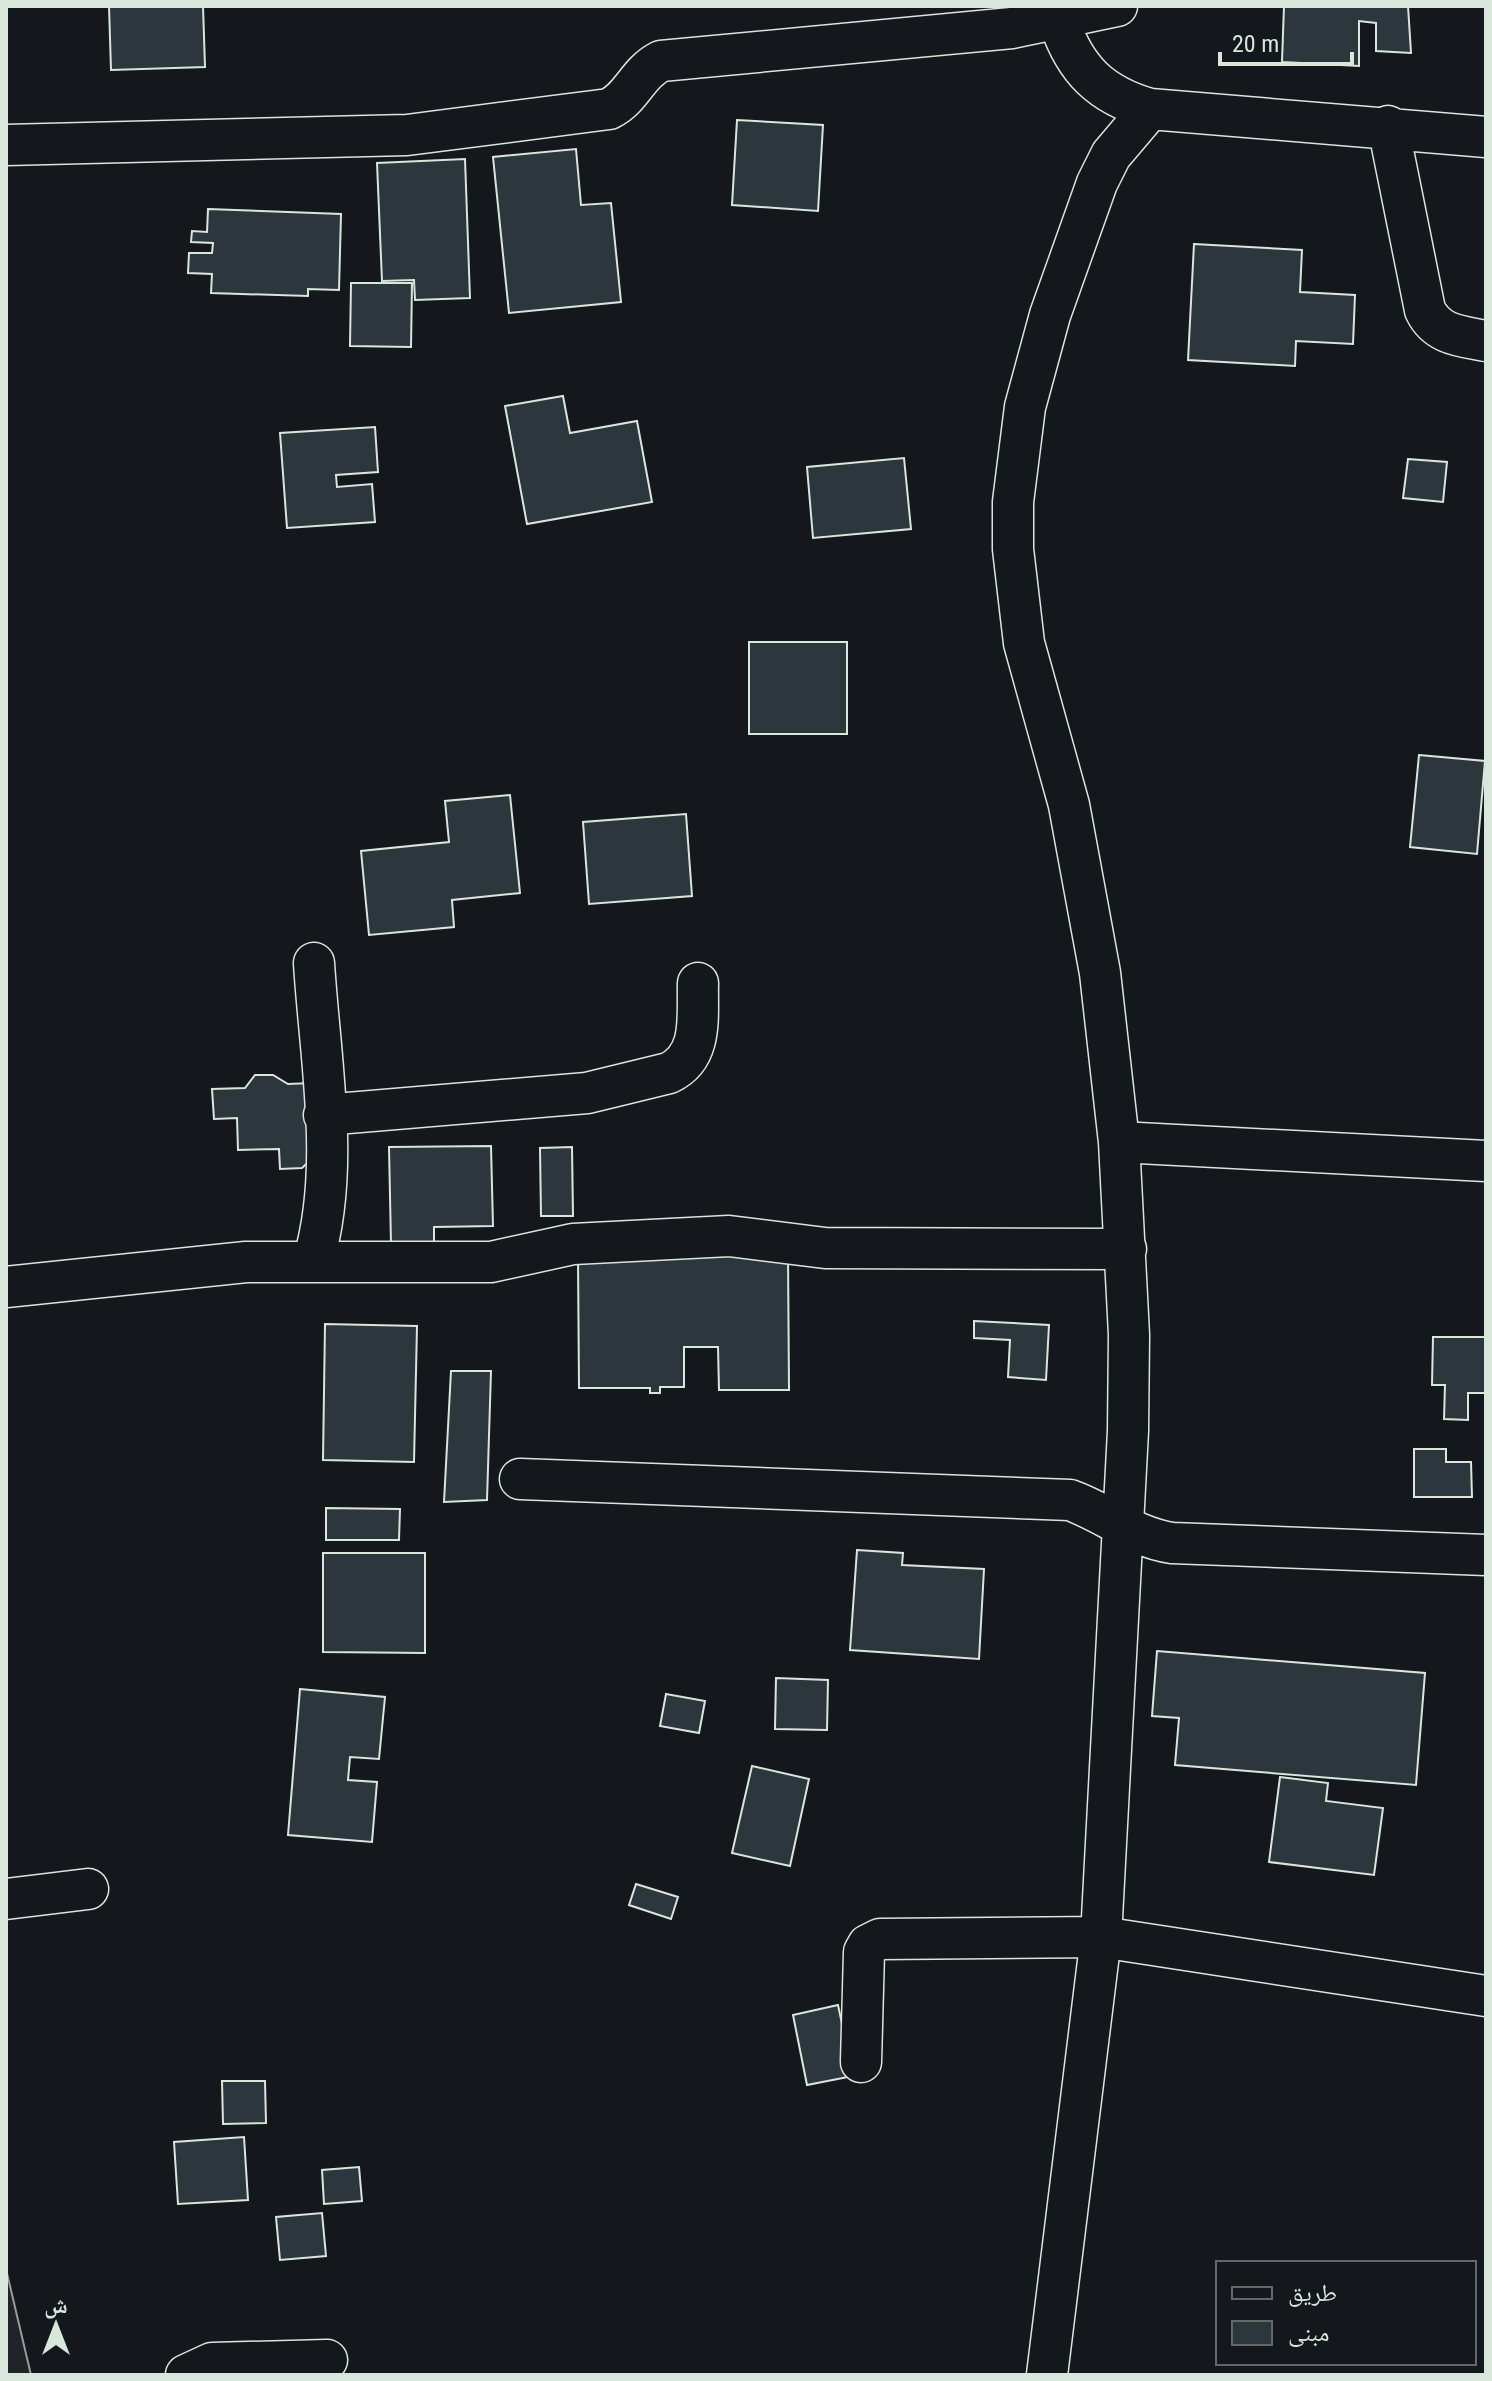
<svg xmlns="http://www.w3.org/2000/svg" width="1492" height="2381" font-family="'Roboto Condensed','Noto Naskh Arabic',sans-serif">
<rect width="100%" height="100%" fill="#14181c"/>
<path fill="#202428" stroke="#939e99" stroke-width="2" d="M6 2269 31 2375H6Z"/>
<path fill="#2c363c" stroke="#d8e6dc" stroke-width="2" d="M109 6H203L205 67 111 70Z
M1284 6H1408L1411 53 1376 51V23L1359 21V66L1282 62Z
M737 120 823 125 818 211 732 205Z
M576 149 581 205 611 203 621 302 509 313 493 157Z
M465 159 470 298 415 300 414 280 382 281 377 163Z
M208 209 341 214 339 290 308 289V296L211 293 212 274 188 273 189 253H212L213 243 191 242 192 231 207 232Z
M1194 244 1302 250 1300 292 1355 295 1353 344 1296 341 1295 366 1188 360Z
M351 283H412L411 347 350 346Z
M563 396 570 433 637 421 652 502 527 524 505 406Z
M375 427 378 472 336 475 337 487 372 484 375 522 287 528 280 433Z
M904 458 911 529 813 538 807 467Z
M1408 459 1447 462 1443 502 1403 498Z
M749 642H847V734H749Z
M1419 755 1485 761 1477 854 1410 847Z
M510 795 520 893 452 900 454 927 369 935 361 851 449 842 445 801Z
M686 814 692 896 589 904 583 822Z
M255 1075H273L288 1084 312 1083 316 1155 302 1168 280 1169 279 1149 238 1150 237 1118 214 1119 212 1089 245 1088Z
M491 1146 493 1226 434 1227V1243L391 1244 389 1147Z
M572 1147 573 1216H541L540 1148Z
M740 1255H788L789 1390H719L718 1347H684V1387H660V1393H650V1388H579L578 1259Z
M974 1321 1049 1325 1046 1380 1008 1377 1010 1340 974 1338Z
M325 1324 417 1326 414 1462 323 1460Z
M1433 1337H1486V1393H1468V1420L1444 1419 1445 1385H1432Z
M451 1371H491L487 1500 444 1502Z
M1414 1449H1446V1462H1471L1472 1497H1414Z
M326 1508 400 1509 399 1540H326Z
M857 1550 903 1553 902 1565 984 1569 979 1659 850 1650Z
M323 1553H425V1653L323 1652Z
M1157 1651 1425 1673 1416 1785 1175 1765 1179 1718 1152 1716Z
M776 1678 828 1680 827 1730 775 1729Z
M300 1689 385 1697 379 1759 350 1757 348 1780 377 1782 372 1842 288 1835Z
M666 1694 705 1701 699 1733 660 1726Z
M752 1766 809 1779 790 1866 732 1853Z
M1280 1777 1328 1783 1326 1801 1383 1808 1374 1875 1269 1862Z
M636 1884 678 1897 671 1919 629 1905Z
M838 2005 853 2076 807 2085 793 2015Z
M222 2081H265L266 2123 223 2124Z
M244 2137 248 2200 178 2204 174 2142Z
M359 2167 362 2201 324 2204 322 2170Z
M322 2213 326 2256 280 2260 276 2217Z"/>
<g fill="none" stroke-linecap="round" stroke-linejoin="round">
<g stroke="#d8e6dc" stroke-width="43">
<path id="minor" d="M1059 21C1075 70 1101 95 1150 109L1486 137
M1388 126 1425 310C1437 335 1460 336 1486 341
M6 145 407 135 609 109C632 98 637 73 661 61L1012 28 1117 6
M324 1115 587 1093 669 1073C704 1056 697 1016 698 983
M1119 1142 1486 1161
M313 1262C341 1168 320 1060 314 963
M6 1287 246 1262H491L573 1244 729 1236 825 1248 1126 1249
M520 1479 1070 1500C1106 1513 1133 1537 1172 1543L1486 1555
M6 1899 88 1889
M861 2062 864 1952 868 1945 880 1939 1101 1937 1486 1996
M186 2375 212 2363 327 2360
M1047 2375 1101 1937 1128 1431 1129 1335 1119 1142 1100 973 1069 805 1024 643 1013 549V502L1025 407 1050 315 1097 183 1111 155 1150 109"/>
</g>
<use href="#minor" stroke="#14181c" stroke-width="40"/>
</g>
<rect width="1492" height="2381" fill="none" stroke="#d8e6dc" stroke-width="16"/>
<rect x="1216" y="2261" width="260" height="104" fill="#14181c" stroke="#626a69" stroke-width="2"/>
<rect x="1232" y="2287" width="40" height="12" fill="#14181c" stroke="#626a69" stroke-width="2"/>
<text x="1288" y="2301" font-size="24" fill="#d8e6dc">طريق</text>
<rect x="1232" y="2321" width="40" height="24" fill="#2c363c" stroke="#626a69" stroke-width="2"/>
<text x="1288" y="2341" font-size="24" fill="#d8e6dc">مبنى</text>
<g transform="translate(56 2325)" stroke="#14181c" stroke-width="6" paint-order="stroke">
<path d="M0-6L14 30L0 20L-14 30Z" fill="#d8e6dc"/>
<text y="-12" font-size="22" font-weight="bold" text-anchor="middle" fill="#d8e6dc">ش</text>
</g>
<path d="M1220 52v12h132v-12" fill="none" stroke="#d8e6dc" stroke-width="4"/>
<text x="1232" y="52" font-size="24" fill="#d8e6dc" stroke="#14181c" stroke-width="6" paint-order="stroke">20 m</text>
</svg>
